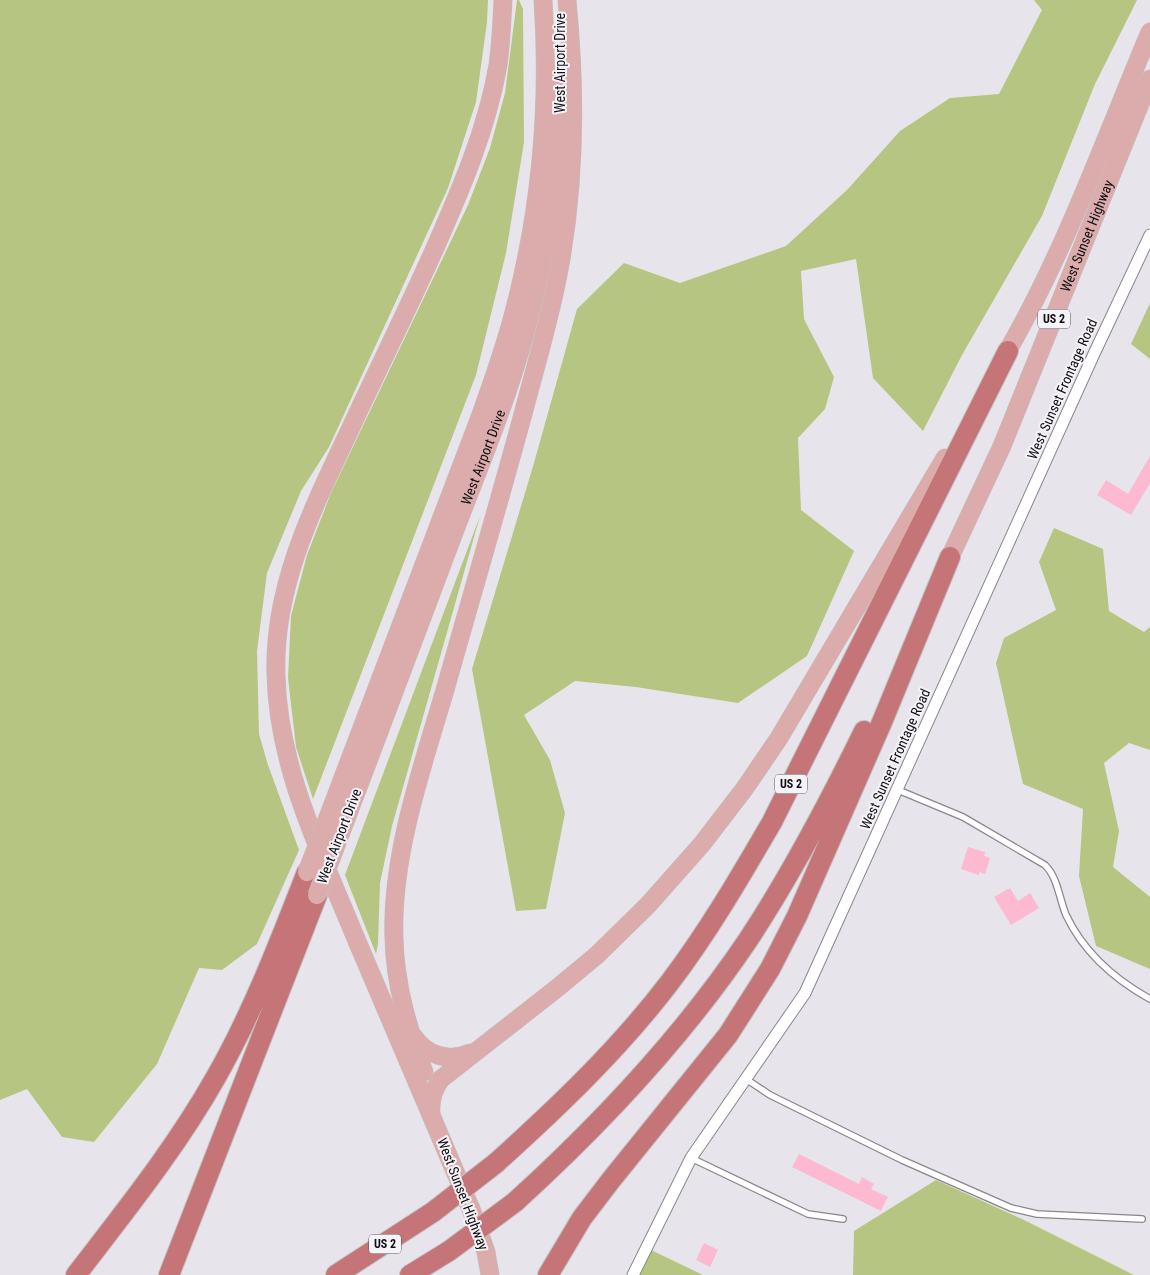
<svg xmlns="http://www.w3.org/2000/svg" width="1150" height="1275" font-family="'Roboto Condensed',sans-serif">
<rect width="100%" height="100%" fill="#e7e5eb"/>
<path fill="#b6c582" d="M0 0H488L487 22 476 102 448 188 329 447 301 491 267 573 257 651 259 734 268 765 299 850 257 944 222 970 199 968 157 1064 94 1142 62 1137 27 1089 0 1100Z
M517 0H519L523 9 524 142 506 253 476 375 313 799 296 747 288 678 291 616 307 555 331 493 468 205 490 148 505 93Z
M1034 0H1137L1095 84 1042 216 962 355 923 431 873 378 856 259 801 271 804 319 834 377 825 409 798 438 801 510 854 551 807 656 738 703 636 687 575 681 524 715 550 760 565 813 546 909 516 911 472 669 534 463 577 309 624 263 680 283 786 246 847 190 900 131 950 98 999 94 1042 10Z
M1150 303V359L1131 344Z
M480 516 392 826 380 883 378 944 376 954 345 875Z
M1054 528 1103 549 1109 611 1144 632 1150 627V750L1129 743 1104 763 1119 831 1113 867 1150 897V969L1096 946 1079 876 1083 809 1023 784 996 663 1004 638 1056 610 1039 562Z
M936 1180 1022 1219 1134 1275H853L854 1231Z
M651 1250 703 1275H639Z"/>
<path fill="#fcb9cf" d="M1150 456V483L1131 515 1097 495 1106 480 1128 494Z
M968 847 985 852 984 856 990 858 985 874 979 872V875L961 869Z
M1010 888 1018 901 1030 893 1039 908 1011 925 994 897Z
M799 1154 859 1184 862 1177 874 1184 871 1189 888 1197 881 1211 792 1167Z
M704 1243 718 1250 710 1267 696 1260Z"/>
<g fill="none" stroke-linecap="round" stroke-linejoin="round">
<g stroke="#89868c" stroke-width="8">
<path id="lane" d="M898 790 963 817 1045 865C1058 878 1059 898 1066 915 1084 953 1114 979 1150 999
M746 1079 770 1095 902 1160 1011 1208 1037 1214 1142 1219
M691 1158 808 1214 843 1219"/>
</g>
<g stroke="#89868c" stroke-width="13">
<path id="street" d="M633 1275 691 1158 805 993 1093 356 1150 235"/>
</g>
<g stroke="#c1c1c1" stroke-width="19">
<g id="primary">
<path d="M1001 362C1063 258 1103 143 1150 32"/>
<path id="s1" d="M950 557 1002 446 1150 79"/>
<path d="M325 825 480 417C493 381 506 345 515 308 541 208 550 103 543 0"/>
<path id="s2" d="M335 848C375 742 416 636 455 530 479 467 506 403 524 337 548 250 561 161 561 71"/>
<path d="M414 1037C427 1056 449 1062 470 1053"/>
<path d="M424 1072C408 1028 395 985 394 938 391 856 422 768 445 690 471 598 498 506 523 414 535 368 549 322 558 275 576 183 576 92 567 0"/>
<path d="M431 1114C430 1101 433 1089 441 1079L556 989 597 955 648 905 702 844 745 788 779 738 945 458"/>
<path d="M490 1275 486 1252 471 1209C432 1117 393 1026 354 934 320 851 278 767 276 675 273 589 311 512 347 436 376 373 407 311 435 248 461 189 487 129 498 65 501 43 502 21 503 0"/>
</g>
</g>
<g stroke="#c1c1c1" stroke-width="22">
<path id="highway" d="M496 1163C558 1107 619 1049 670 982 708 932 740 877 772 822L1008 351
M515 1202C602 1123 682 1038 748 940 792 873 829 803 864 731
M76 1275C125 1211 176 1148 216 1077 253 1012 280 941 307 872
M169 1275 317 895
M336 1275 433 1212
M410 1275 449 1251
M548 1275 582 1218 611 1180 728 1035 770 969 797 916 882 722 950 557"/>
</g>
<use href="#lane" stroke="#fff" stroke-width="5.5"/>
<use href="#street" stroke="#fff" stroke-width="11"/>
<use href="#primary" stroke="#dcacad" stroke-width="18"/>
<use href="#highway" stroke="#c57477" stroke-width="20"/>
<g stroke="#c1c1c1" stroke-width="19" stroke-linecap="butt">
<path id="primary-bridge" d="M307 872 325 825
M317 895 335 848"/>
</g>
<g stroke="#c1c1c1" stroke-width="22" stroke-linecap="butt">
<path id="highway-bridge" d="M433 1212 496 1163
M449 1251 515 1202"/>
</g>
<use href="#primary-bridge" stroke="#dcacad" stroke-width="18"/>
<use href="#highway-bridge" stroke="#c57477" stroke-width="20"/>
</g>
<g text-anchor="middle" stroke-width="4" stroke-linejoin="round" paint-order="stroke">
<g fill="#f5f2f8" stroke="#555457" stroke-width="1">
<rect x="1038" y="309.5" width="32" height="19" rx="4"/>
<rect x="775" y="774.5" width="32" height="19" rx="4"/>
<rect x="369" y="1234.5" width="32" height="19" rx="4"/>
</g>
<g font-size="12" font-weight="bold" fill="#101012">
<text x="1054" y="323">US 2</text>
<text x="791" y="788">US 2</text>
<text x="385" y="1248">US 2</text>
</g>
<g font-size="14" fill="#101012" stroke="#f5f2f8">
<text transform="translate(560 63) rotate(-90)" y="5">West Airport Drive</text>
<text dy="5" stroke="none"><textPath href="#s1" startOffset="349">West Sunset Highway</textPath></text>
<text transform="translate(1062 389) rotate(-66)" y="5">West Sunset Frontage Road</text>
<text dy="5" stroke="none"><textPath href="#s2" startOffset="418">West Airport Drive</textPath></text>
<text transform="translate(895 759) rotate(-66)" y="5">West Sunset Frontage Road</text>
<text transform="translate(339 836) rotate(-69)" y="5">West Airport Drive</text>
<text transform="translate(463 1194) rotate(69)" y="5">West Sunset Highway</text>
</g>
</g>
</svg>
